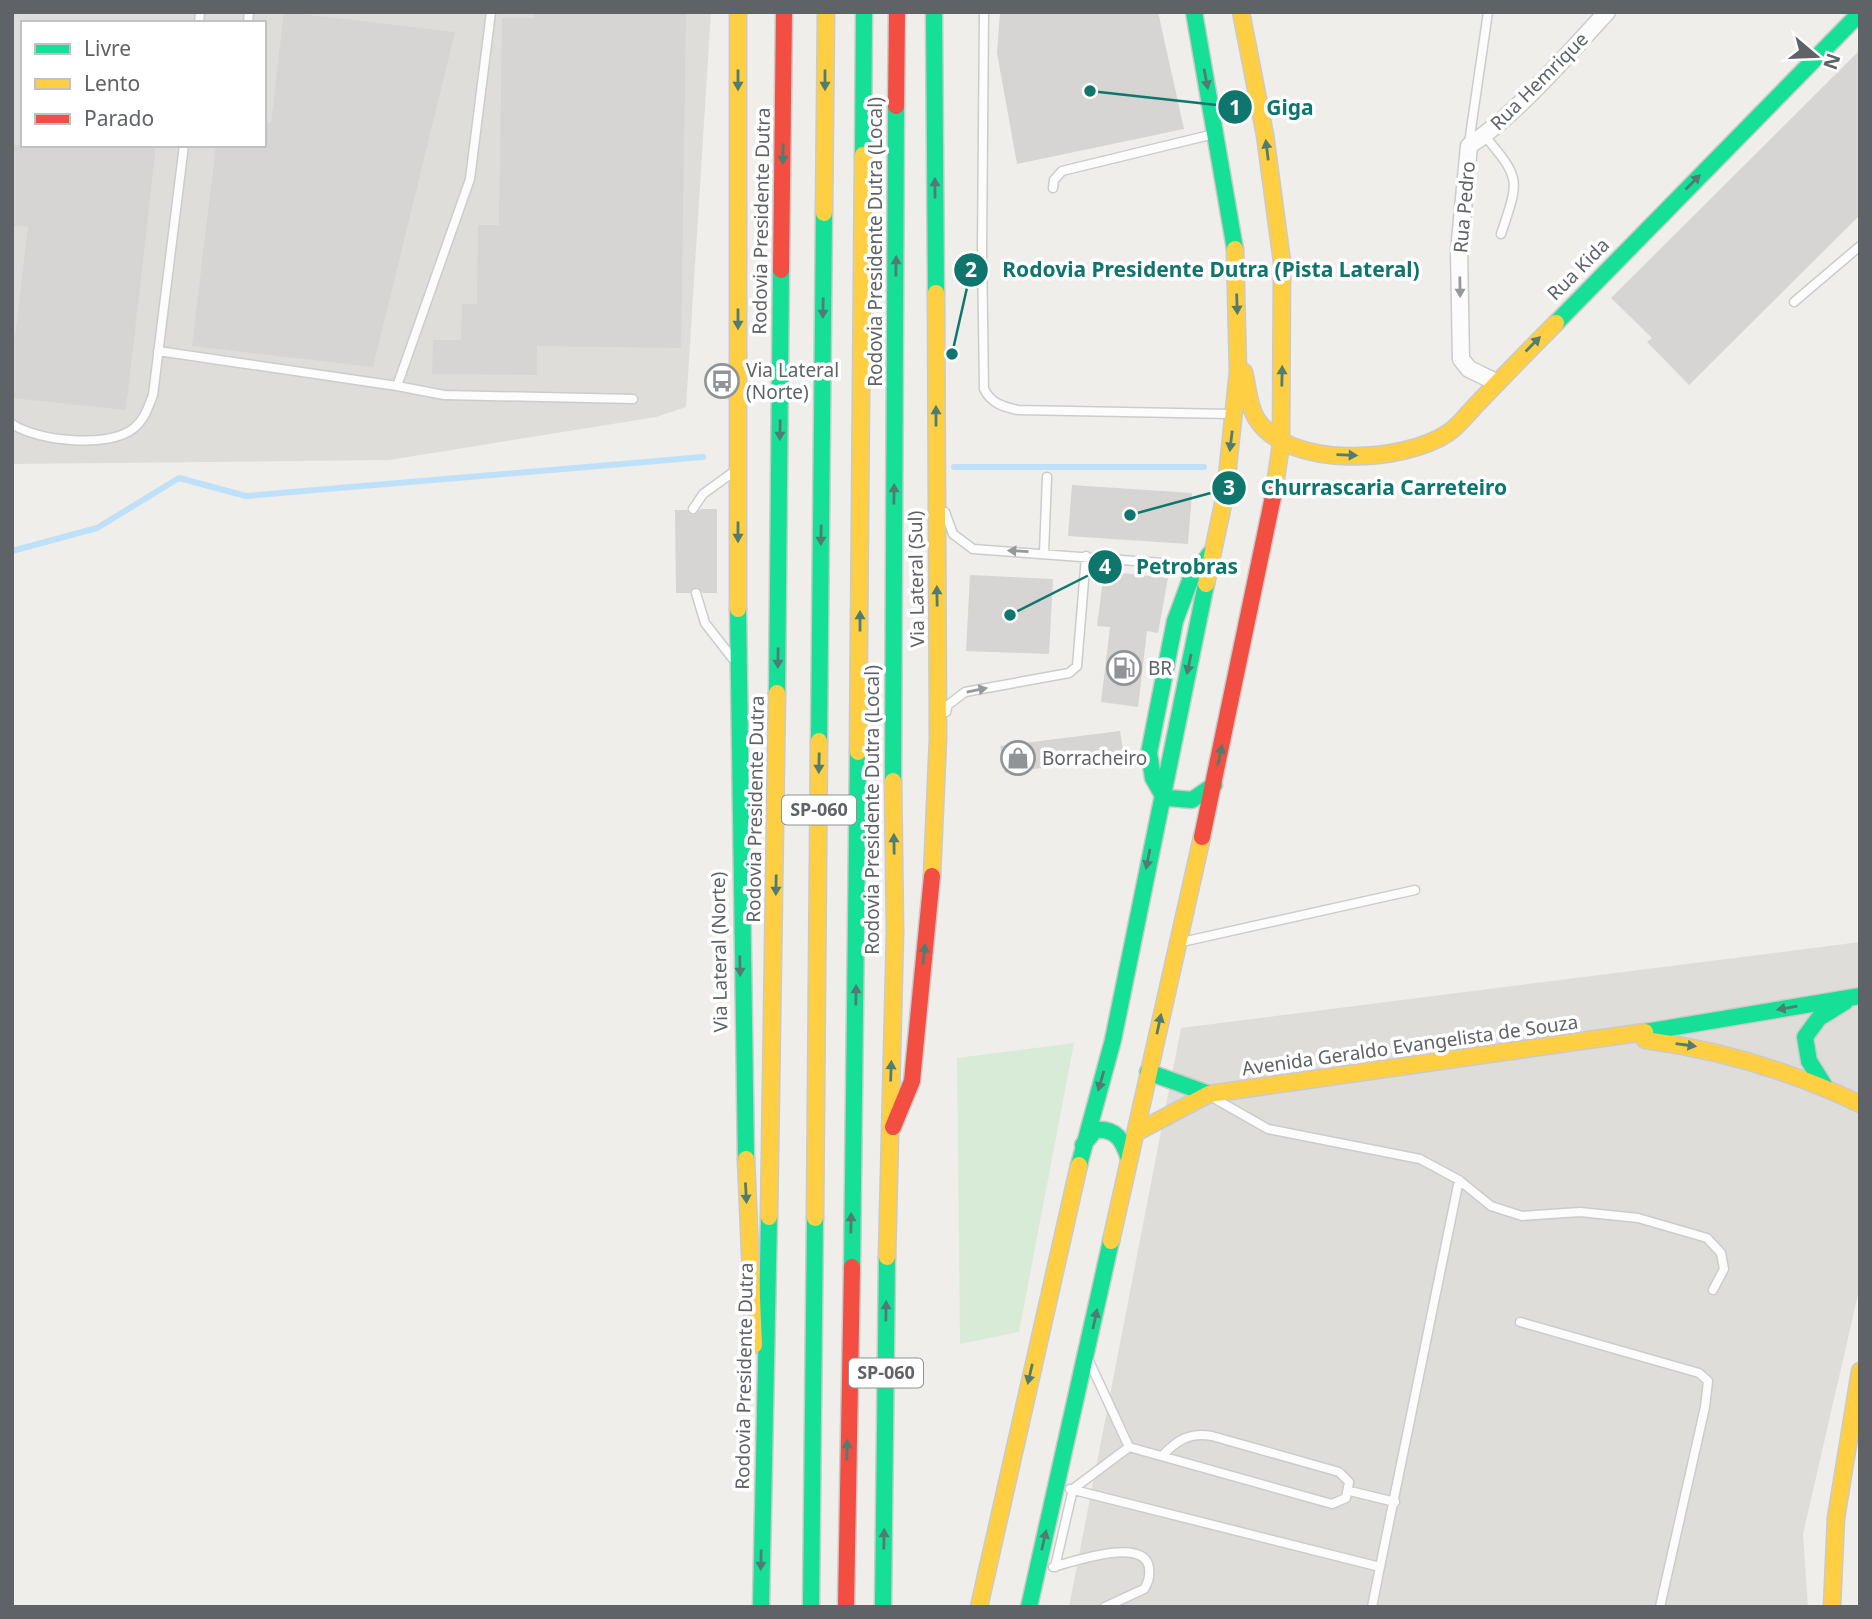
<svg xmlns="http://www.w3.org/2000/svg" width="1872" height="1619" font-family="'Noto Sans',sans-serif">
<rect width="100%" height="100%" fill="#efeeea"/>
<path fill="#dfddda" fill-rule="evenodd" d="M12 12H711L686 407 656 417 389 460 12 464ZM23 23H264V145H23Z
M1860 942V1286L1803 1534 1808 1607H1069L1181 1028Z"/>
<path fill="#d8ebd6" d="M1074 1043 1019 1332 960 1344 957 1058Z"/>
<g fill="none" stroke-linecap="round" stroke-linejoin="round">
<path stroke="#bfe0f9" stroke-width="6" d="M954 467H1204
M12 551 97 528 179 478 246 496 703 457"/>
</g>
<path fill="#d6d5d3" d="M284 12 455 32 373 367 192 346 216 145H264V123H271Z
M534 12H686L681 348 537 346V375L432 374 433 340H461L462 304H477L478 225H499L502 18H534Z
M1000 12H1158L1184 129 1017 164 997 53Z
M1860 50V215L1689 385 1647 342 1652 338 1611 298Z
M12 145H156L126 410 12 398V362L28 227 12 225Z
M1072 485 1192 493 1188 544 1068 536Z
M701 509H717V593H703L697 587 690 593H676L675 510H687L693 515Z
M1104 571 1168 578 1158 633 1147 631 1138 707 1101 702 1110 627 1097 626Z
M970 575 1053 579 1049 654 966 651Z
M1120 731 1124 757 1005 773 1000 746Z"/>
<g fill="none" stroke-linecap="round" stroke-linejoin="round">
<g stroke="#cbcccc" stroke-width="11">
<path id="lane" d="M984 12 982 250 984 389C991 403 1003 407 1018 410L1230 414
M199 23 200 12
M248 23 249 12
M1484 135C1522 180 1519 180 1501 234
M1469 143 1488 12
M1053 188 1054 180 1062 171 1214 134
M1794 302 1860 246
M158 351 397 386 470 179 491 12
M397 386 444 395 633 399
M12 424C37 441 109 449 134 428 145 419 148 407 153 395L184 145
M693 509 703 494 732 473
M945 512 953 534 973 549 1162 563 1194 569
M1044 553 1047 477
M696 593 705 623 733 659
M946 712 948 705 965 692 1069 673 1077 666 1086 556
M1182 942 1415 890
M1217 1100 1268 1129 1420 1159 1459 1180 1491 1206 1522 1216 1580 1212 1638 1218 1707 1238 1721 1253 1724 1269 1713 1290
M1520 1322 1699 1373 1708 1381 1705 1407 1660 1607
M1089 1361 1129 1447
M1070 1489 1380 1567 1372 1607
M1350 1491 1395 1502
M1053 1567C1072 1562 1145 1536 1149 1568 1150 1576 1149 1582 1144 1589L1105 1607
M1055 1567 1073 1489 1129 1447 1332 1504 1346 1498 1349 1482 1339 1472 1212 1436C1190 1432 1177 1440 1162 1456
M1380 1567 1459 1180"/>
</g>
<g stroke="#cbcccc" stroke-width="19">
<path id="street" d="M1496 382 1469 369 1461 359 1459 251 1469 146C1519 112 1565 57 1607 12"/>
</g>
<g stroke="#cacacb" stroke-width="19">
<path id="fast" d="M934 12 936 293
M1194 12 1235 249
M863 155 864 12
M1556 323 1860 13
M1210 554 1191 578 1175 621 1149 753 1153 778 1161 792 1169 798 1192 800 1214 785
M738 609 746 1159
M777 693 781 270
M819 741 824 213
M893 781 896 106
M1645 1032 1860 996
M1148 1072 1209 1094
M1824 1085 1809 1061 1805 1037 1819 1018 1845 1002
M1083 1145 1095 1130C1116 1128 1123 1140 1129 1159
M1079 1165 1113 1040 1206 584
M852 1267 858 752
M761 1607 769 1217
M811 1607 815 1218
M883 1607 887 1257
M1029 1607 1111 1241"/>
</g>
<g stroke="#cacacb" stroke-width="19">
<path id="slow" d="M1241 12 1265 135 1282 262 1281 444 1274 492
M824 213 826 12
M1244 372C1248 387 1248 405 1256 418 1288 470 1403 463 1448 433 1459 426 1469 412 1478 403 1504 376 1530 349 1556 323
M1206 584 1225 495 1238 372 1235 249
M738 609V12
M858 752 863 155
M932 876 938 738 936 293
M1645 1040C1721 1050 1791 1071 1860 1104
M1137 1132 1209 1094 1645 1032
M746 1159 754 1345
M769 1217 777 693
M815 1218 819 741
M1111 1241 1202 837
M887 1257 895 932 893 781
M979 1607 1079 1165
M1832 1607 1836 1518 1860 1371"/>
</g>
<g stroke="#cacacb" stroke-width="19">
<path id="jam" d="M896 106 897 12
M781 270 784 12
M1202 837 1274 492
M893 1127 912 1081 932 876
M846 1607 852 1267"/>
</g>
<use href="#lane" stroke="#fdfcfc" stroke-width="8"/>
<use href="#street" stroke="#fdfcfc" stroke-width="16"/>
<use href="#fast" stroke="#16e098" stroke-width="16"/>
<use href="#slow" stroke="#ffcf43" stroke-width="16"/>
<use href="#jam" stroke="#f24e42" stroke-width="16"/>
</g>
<defs><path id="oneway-solid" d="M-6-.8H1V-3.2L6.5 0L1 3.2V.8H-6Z" transform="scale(1.75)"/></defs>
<g fill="#507c72">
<use href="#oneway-solid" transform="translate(1206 79) rotate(79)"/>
<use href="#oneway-solid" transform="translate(738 80) rotate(90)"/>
<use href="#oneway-solid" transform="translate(825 80) rotate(90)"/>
<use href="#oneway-solid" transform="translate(1267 150) rotate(-97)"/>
<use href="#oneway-solid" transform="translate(783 154) rotate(91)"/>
<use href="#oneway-solid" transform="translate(1693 182) rotate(-45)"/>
<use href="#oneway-solid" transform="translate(935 188) rotate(-90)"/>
<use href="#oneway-solid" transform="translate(896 266) rotate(-89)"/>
<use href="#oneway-solid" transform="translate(1237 304) rotate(88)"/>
<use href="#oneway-solid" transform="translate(823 308) rotate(91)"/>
<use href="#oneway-solid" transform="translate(738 319) rotate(90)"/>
<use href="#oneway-solid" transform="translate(1533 344) rotate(-45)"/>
<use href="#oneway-solid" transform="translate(1282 376) rotate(-89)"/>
<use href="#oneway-solid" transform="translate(936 416) rotate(-90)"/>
<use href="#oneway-solid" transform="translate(780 430) rotate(91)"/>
<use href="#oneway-solid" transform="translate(1231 441) rotate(97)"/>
<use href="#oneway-solid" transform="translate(1347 455) rotate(2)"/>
<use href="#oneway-solid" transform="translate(894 494) rotate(-89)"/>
<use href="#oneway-solid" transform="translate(738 532) rotate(90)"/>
<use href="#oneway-solid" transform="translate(821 535) rotate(91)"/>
<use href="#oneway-solid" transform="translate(937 596) rotate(-91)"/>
<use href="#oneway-solid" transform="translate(860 621) rotate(-90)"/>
<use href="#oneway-solid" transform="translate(778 658) rotate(91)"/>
<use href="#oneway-solid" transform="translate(1189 664) rotate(102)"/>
<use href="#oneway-solid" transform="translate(1220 755) rotate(-78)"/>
<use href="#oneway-solid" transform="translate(819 763) rotate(91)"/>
<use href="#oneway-solid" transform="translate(894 844) rotate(-91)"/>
<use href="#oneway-solid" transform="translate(1148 859) rotate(101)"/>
<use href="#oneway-solid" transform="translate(776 885) rotate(91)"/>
<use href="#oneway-solid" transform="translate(924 954) rotate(-84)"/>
<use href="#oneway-solid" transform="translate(740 966) rotate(89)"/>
<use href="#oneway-solid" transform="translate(856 995) rotate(-89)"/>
<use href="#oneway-solid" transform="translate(1787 1008) rotate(170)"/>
<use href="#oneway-solid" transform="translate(1159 1024) rotate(-78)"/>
<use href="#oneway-solid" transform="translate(1686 1045) rotate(8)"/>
<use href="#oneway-solid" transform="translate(891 1071) rotate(-88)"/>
<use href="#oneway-solid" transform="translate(1101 1081) rotate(106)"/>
<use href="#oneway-solid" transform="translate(746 1193) rotate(87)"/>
<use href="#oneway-solid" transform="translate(851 1223) rotate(-89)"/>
<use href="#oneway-solid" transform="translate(886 1311) rotate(-89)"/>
<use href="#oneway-solid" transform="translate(1095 1319) rotate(-78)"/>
<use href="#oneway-solid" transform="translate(1030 1374) rotate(103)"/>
<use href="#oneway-solid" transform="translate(847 1450) rotate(-89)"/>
<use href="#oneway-solid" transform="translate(884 1539) rotate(-89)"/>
<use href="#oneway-solid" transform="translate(1044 1540) rotate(-77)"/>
<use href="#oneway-solid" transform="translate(761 1560) rotate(91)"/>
</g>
<g fill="#96999c">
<use href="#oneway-solid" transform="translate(1460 287) rotate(89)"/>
<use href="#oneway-solid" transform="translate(1018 551) rotate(-177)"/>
<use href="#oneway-solid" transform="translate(977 690) rotate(-11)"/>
</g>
<defs>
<g id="bus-ring" transform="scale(1.75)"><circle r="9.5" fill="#fff" stroke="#919496" stroke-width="1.5"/><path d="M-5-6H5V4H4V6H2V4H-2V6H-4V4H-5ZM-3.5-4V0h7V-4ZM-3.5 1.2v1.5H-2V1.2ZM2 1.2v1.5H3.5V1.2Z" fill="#919496"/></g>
<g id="fuel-ring" transform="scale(1.75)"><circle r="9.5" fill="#fff" stroke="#919496" stroke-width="1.5"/><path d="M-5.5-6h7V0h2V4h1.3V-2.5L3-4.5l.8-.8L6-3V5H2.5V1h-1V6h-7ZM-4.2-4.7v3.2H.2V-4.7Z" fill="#919496"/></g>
<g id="shop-ring" transform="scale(1.75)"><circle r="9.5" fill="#fff" stroke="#919496" stroke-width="1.5"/><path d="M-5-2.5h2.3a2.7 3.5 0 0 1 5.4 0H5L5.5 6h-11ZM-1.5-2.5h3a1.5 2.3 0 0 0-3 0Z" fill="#919496"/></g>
</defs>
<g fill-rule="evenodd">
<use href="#bus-ring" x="722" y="381"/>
<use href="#fuel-ring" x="1124" y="668"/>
<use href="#shop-ring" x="1018" y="758"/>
</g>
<g text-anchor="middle" stroke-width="7" stroke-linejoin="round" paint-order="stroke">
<g fill="#fff" stroke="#8f9295" stroke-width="2">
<rect x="782" y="795.5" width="74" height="29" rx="5"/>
<rect x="849" y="1358.5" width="74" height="29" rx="5"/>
</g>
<g font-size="18" font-weight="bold" fill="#5f6368">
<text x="819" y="816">SP-060</text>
<text x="886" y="1379">SP-060</text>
</g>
<g font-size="19" fill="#5f6368" stroke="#fff">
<text transform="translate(1539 81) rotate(-45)" y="7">Rua Hemrique</text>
<text transform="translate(1464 207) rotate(-85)" y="7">Rua Pedro</text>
<text transform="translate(761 221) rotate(-89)" y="7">Rodovia Presidente Dutra</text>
<text transform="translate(875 242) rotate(-90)" y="7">Rodovia Presidente Dutra (Local)</text>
<text transform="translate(1578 269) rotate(-45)" y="7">Rua Kida</text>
<text transform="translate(916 579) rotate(-91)" y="7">Via Lateral (Sul)</text>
<text transform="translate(755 809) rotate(-89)" y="7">Rodovia Presidente Dutra</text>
<text transform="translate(872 810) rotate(-90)" y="7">Rodovia Presidente Dutra (Local)</text>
<text transform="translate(719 952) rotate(-91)" y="7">Via Lateral (Norte)</text>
<text transform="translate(1410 1045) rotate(-8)" y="7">Avenida Geraldo Evangelista de Souza</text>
<text transform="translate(744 1376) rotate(-89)" y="7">Rodovia Presidente Dutra</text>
</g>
<g font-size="19" fill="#5f6368" stroke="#fff" text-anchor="start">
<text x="746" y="377">Via Lateral<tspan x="746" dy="22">(Norte)</tspan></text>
<text x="1148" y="675">BR</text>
<text x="1042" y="765">Borracheiro</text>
</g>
</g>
<path fill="none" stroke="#0f766e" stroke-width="2.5" d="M1090 91L1235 107M952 354L971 270M1130 515L1229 488M1010 615L1105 567"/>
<g fill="#0f766e" stroke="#fff" stroke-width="2.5">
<circle cx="1090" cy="91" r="7"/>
<circle cx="952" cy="354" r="7"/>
<circle cx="1130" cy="515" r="7"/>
<circle cx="1010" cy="615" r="7"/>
<circle cx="1235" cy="107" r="18"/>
<circle cx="971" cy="270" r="18"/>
<circle cx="1229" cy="488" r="18"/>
<circle cx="1105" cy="567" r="18"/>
</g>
<g font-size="21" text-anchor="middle" font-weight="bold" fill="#fff">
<text x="1235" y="115">1</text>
<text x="971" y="277">2</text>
<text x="1229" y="495">3</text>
<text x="1105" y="574">4</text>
</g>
<g font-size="21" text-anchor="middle" font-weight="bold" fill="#0f766e" stroke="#fff" stroke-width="7" stroke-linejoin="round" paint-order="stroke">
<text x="1290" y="115">Giga</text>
<text x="1211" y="277">Rodovia Presidente Dutra (Pista Lateral)</text>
<text x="1384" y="495">Churrascaria Carreteiro</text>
<text x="1187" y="574">Petrobras</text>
</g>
<rect width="1872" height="1619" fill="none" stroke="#5f6368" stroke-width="28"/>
<rect x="21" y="21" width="245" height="126" fill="#ffffff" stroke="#bfc1c3" stroke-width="2"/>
<rect x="35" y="44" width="35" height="10" fill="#16e098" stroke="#bfc1c3" stroke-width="2"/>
<text x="84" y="56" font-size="21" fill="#5f6368">Livre</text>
<rect x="35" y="79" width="35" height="10" fill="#ffcf43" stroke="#bfc1c3" stroke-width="2"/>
<text x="84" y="91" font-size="21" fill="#5f6368">Lento</text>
<rect x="35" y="114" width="35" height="10" fill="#f24e42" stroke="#bfc1c3" stroke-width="2"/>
<text x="84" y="126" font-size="21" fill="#5f6368">Parado</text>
<g transform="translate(1816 56) rotate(109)" stroke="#ffffff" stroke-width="5" paint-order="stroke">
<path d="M0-5L12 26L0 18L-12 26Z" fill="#5f6368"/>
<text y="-10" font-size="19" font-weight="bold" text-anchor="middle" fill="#5f6368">N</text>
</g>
</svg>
